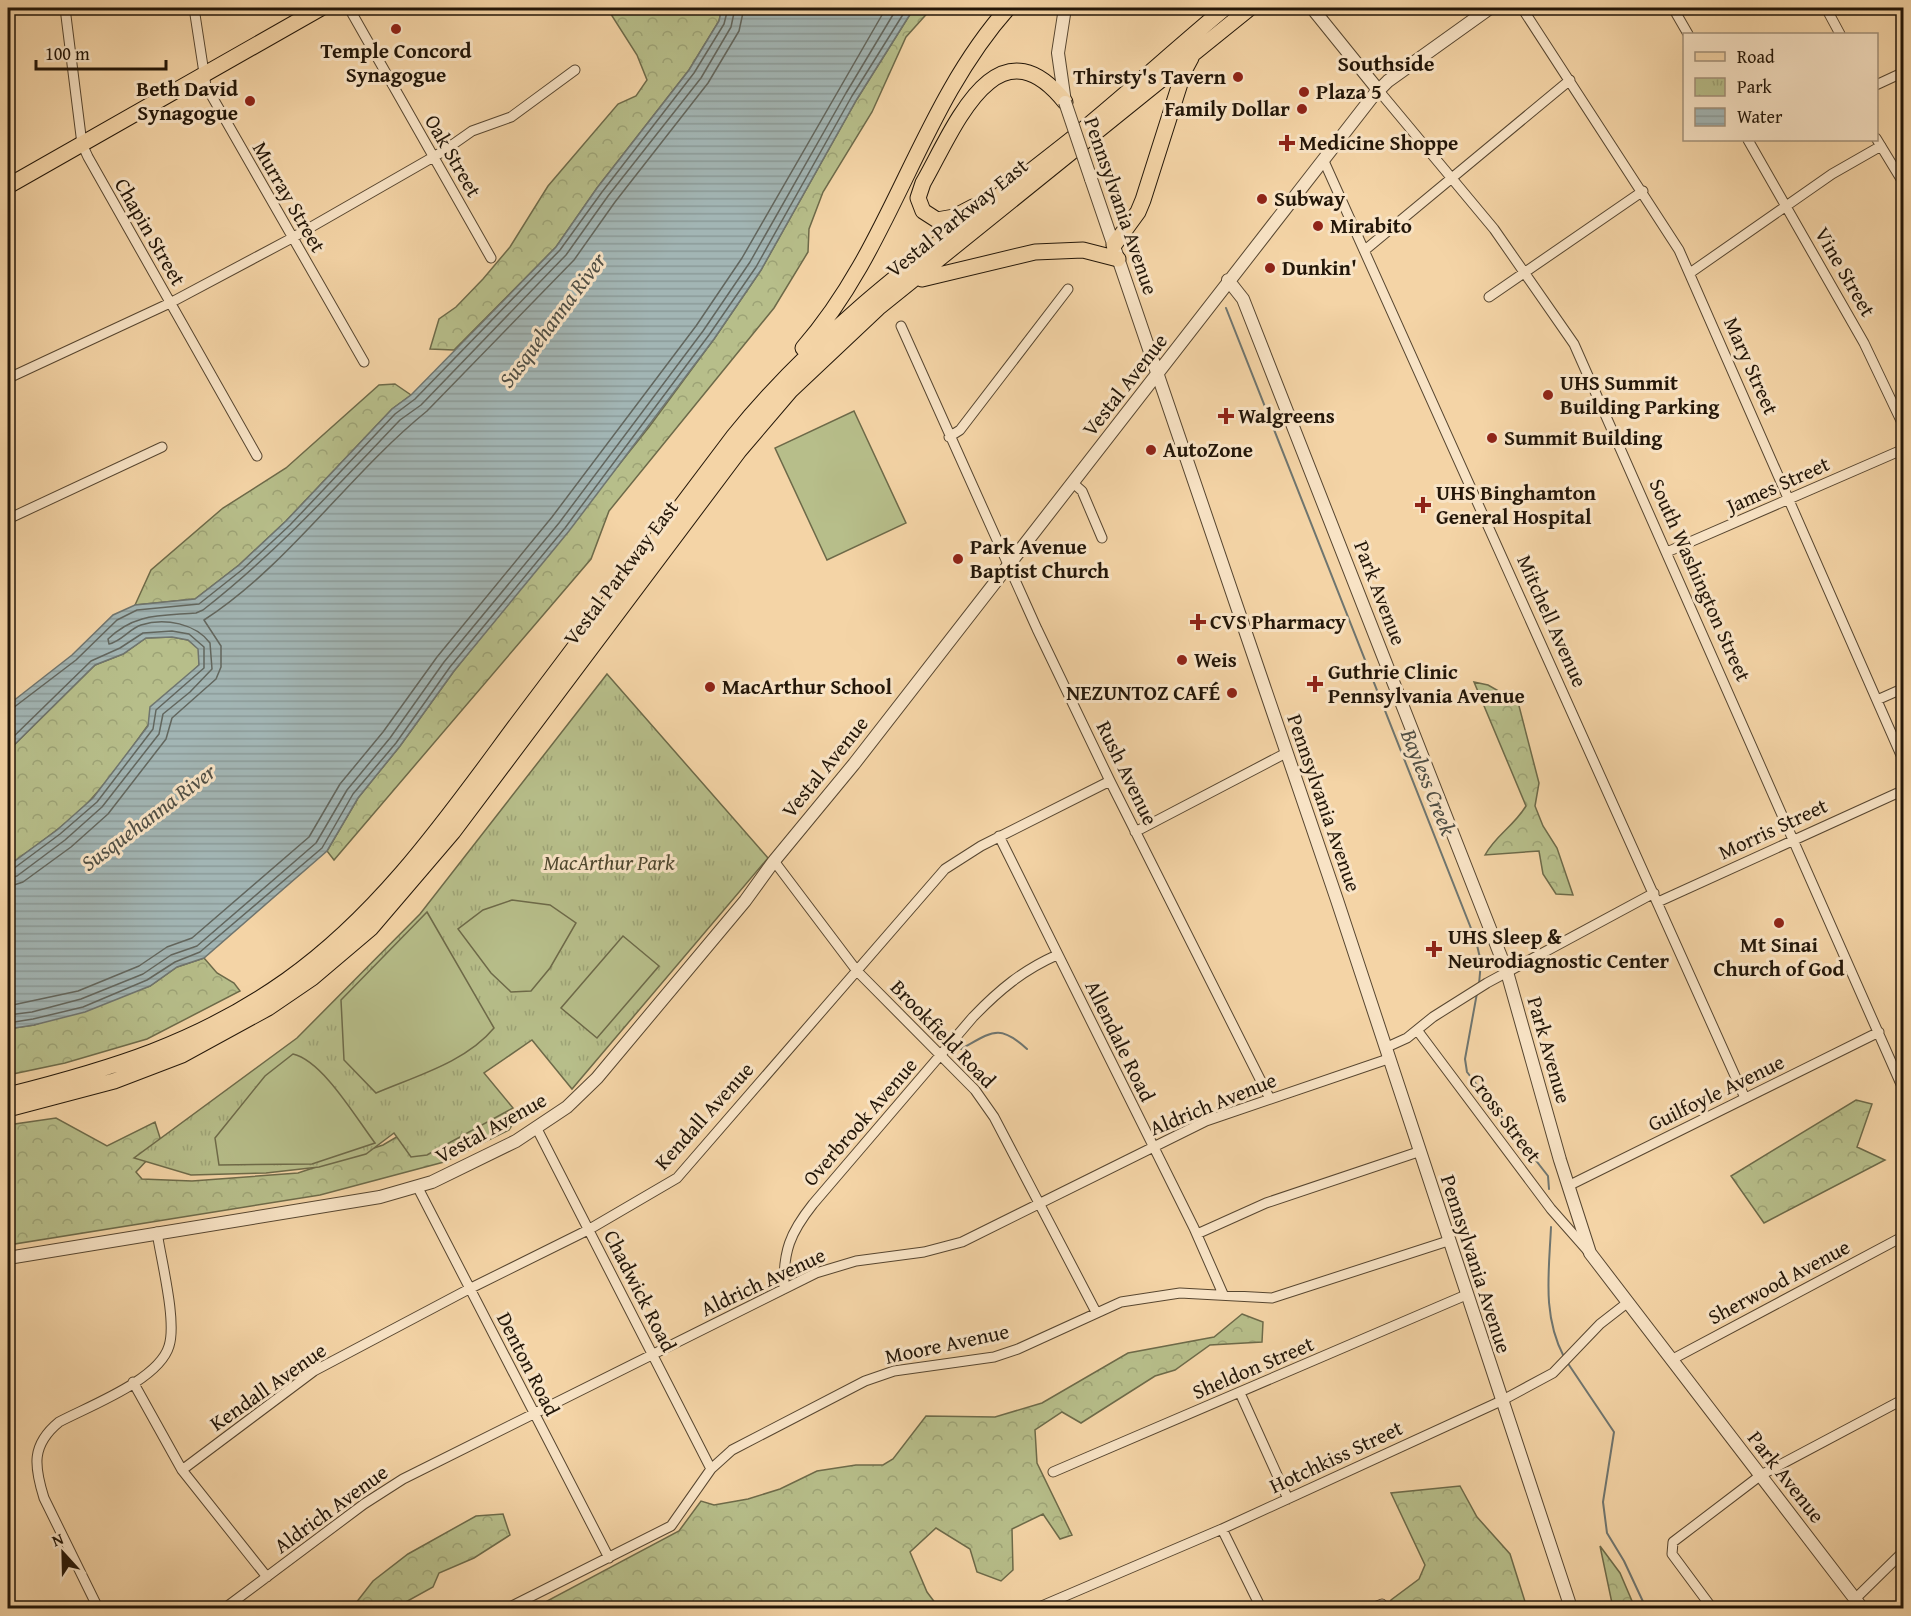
<svg xmlns="http://www.w3.org/2000/svg" width="1911" height="1616" font-family="'Gentium Book Plus',serif">
<defs>
<pattern id="forest-crowns" width="20" height="18" patternUnits="userSpaceOnUse" patternTransform="scale(1.5)"><rect width="20" height="18" fill="#b7be8a"/><path d="M2 6a3 3 0 1 1 6 0M12 15a3 3 0 1 1 6 0" fill="none" stroke="#9da376"/></pattern>
<pattern id="park-tufts" width="24" height="20" patternUnits="userSpaceOnUse" patternTransform="scale(1.5)"><rect width="24" height="20" fill="#b7be8a"/><path d="M3 7l-1-3M5 7V3M7 7l1-3M15 17l-1-3M17 17v-4M19 17l1-3" fill="none" stroke="#9da376"/></pattern>
<pattern id="water-rules" width="6" height="5" patternUnits="userSpaceOnUse" patternTransform="scale(1.5)"><rect width="6" height="5" fill="#a2b5b4"/><path d="M0 2.5h6" fill="none" stroke="#8b9b99"/></pattern>
</defs>
<rect width="100%" height="100%" fill="#f4d4a6"/>
<filter id="stains"><feTurbulence type="fractalNoise" baseFrequency=".00333" numOctaves="4"/><feColorMatrix values="0 0 0 0 .2 0 0 0 0 .09 0 0 0 0 .02 0 0 0 .5 -.17"/></filter>
<radialGradient id="worn" r=".72"><stop offset=".6" stop-color="#630" stop-opacity="0"/><stop offset="1" stop-color="#630" stop-opacity=".3"/></radialGradient>
<path fill="url(#forest-crowns)" stroke="#6d6a49" stroke-width="1.5" d="M607 8H722L719 21 689 70 597 188 556 247 454 350 430 349 439 319 456 307 483 279 510 247 548 186 618 104 636 96 647 80 637 55Z
M914 8H932L906 37 872 112 823 192 809 229 808 252 774 308 609 511 591 559 334 860 327 851 358 798 400 746 454 671 649 427 714 339 761 270 857 99Z
M395 384 411 395 392 409 286 521 239 565 195 599 135 605 151 570 223 508 286 468 379 385Z
M172 637 188 640 199 649V665C158 703 131 755 93 797 69 824 36 845 8 866V751L95 665 123 654 146 638Z
M1474 682 1488 685 1518 702 1539 783 1535 806 1543 826 1557 848 1573 895 1556 894 1543 874 1539 851 1485 855C1496 835 1513 827 1526 806Z
M204 958 217 973 234 983 240 991 147 1039 65 1063 8 1075V1029L34 1025 150 986 177 967Z
M1856 1100 1872 1104 1857 1147 1885 1160 1764 1223 1731 1176Z
M501 1108 514 1122 509 1130 444 1162 320 1195 8 1245V1125L56 1118 107 1146 155 1122 162 1144 136 1172 142 1179 192 1181 298 1173 383 1145 400 1135Z
M1242 1314 1263 1322 1262 1342 1210 1345 1175 1370 1155 1376 1081 1423 1062 1412 1035 1430 1037 1463 1072 1535 1060 1539 1043 1514 1012 1529 1013 1570 1001 1581 977 1572 970 1549 936 1528 910 1552 927 1592 939 1608H550L547 1601 679 1531 701 1501 714 1505 748 1499 780 1489 817 1471 856 1465H883L893 1459 926 1416 995 1417 1042 1403 1128 1353 1214 1337Z
M1460 1486 1477 1517 1510 1554 1527 1608H1387L1391 1600 1419 1579 1425 1565 1391 1493Z
M503 1514 510 1535 474 1558 439 1573 433 1587 395 1608H352L373 1581 408 1554 476 1516Z
M1600 1546 1620 1573 1635 1608H1613Z"/>
<path fill="url(#park-tufts)" stroke="#6d6a49" stroke-width="1.5" d="M607 674 768 858 572 1089 532 1040 484 1073 513 1108 427 1155 411 1157 394 1133 366 1154 319 1167 266 1173 191 1175 134 1158 297 1038 420 914Z"/>
<path fill="#b7be8a" stroke="#6d6a49" stroke-width="1.5" d="M854 411 906 523 827 560 775 448Z
M512 900 550 905 576 923 550 968 531 991 511 992 491 973 458 929 483 910Z
M427 912 494 1028C466 1062 416 1076 376 1093L344 1060 341 1000Z
M623 936 659 966 597 1038 561 1008Z
M293 1054C323 1061 356 1118 375 1143L312 1164 219 1165 215 1138 265 1076Z"/>
<path fill="url(#water-rules)" stroke="#6f756f" stroke-width="1.5" d="M722 8H914L857 99 761 270 714 339 569 531 454 671 400 746 358 798 327 851 204 958 177 967 150 986 85 1012 34 1025 8 1029V866L57 830 93 798 148 726 150 707 199 665 198 649 188 640 172 637 146 638 123 654 95 665 8 751V705L72 655 113 615 135 605 195 599 239 565 286 521 392 409 411 395 556 247 597 188 689 70 719 21Z"/>
<g fill="none" stroke-linecap="round" stroke-linejoin="round">
<path stroke="#62665e" stroke-width="1.5" d="M8 709 13 708 76 660 117 620 137 610 199 604 243 569 290 525 395 414 415 399 560 250 602 192 694 73 724 24 728 8
M8 742 91 661 120 648 143 633 172 631 189 634 204 647V668L156 710 153 729 97 802 60 834 13 869 8 871
M8 878 17 876 65 840 102 807 159 734 163 714 190 692 212 669 210 643C196 624 165 617 141 625 129 629 122 641 109 644L108 639C135 613 160 616 196 613L203 610C276 553 337 486 400 420L421 405 566 255 608 196 701 78 731 27 735 8
M8 887 23 882 71 847 108 814 166 739 172 718 216 679 221 667V646L204 620C290 564 348 475 427 411L574 260 615 202 708 83 739 31 744 8
M8 1006 78 991 139 966 167 947 192 938 309 837 340 784 383 732 437 657 552 517 696 326 742 258 886 8
M8 1015 32 1012 81 999 143 974 171 955 197 946 316 843 347 790 390 738 444 662 559 523 703 331 750 262 846 93 897 8
M8 1023 33 1019 83 1007 147 980 175 962 200 952 322 848 353 794 396 743 450 667 565 528 709 335 756 267 852 96 907 8"/>
<path stroke="#6f756f" stroke-width="2" d="M1226 308 1476 941 1481 962 1479 984
M1477 993 1465 1059 1467 1072 1548 1176 1549 1189
M961 1049C992 1032 999 1023 1027 1049
M1551 1227C1549 1272 1542 1315 1564 1357
M1567 1362 1614 1432 1603 1502 1607 1533 1624 1561 1646 1608"/>
<g stroke="#574630" stroke-width="11">
<path id="minor" d="M65 8 82 144 88 157 257 456
M194 8 206 86 364 362
M349 8 491 258
M1522 8 1679 250 1904 762
M1673 8 1688 34
M1826 8 1840 34
M1876 85 1904 72
M1379 91 1494 229 1574 344 1904 1091
M1876 138 1904 184
M1748 140 1864 343 1904 427
M1323 159 1745 1098
M8 171 14 183
M1365 250 1570 80
M1690 273 1832 174 1881 146
M1489 297 1643 191
M901 326 1037 629 1110 781 1270 1099
M13 376 170 303 292 238 442 152 472 131 511 117 575 70
M949 437 960 430 1068 289
M1073 483 1082 491 1102 538
M8 519 162 447
M1667 552 1904 449
M1877 700 1904 688
M1135 832 1286 753
M999 836 1194 1228 1223 1294
M774 861 857 971 975 1090 994 1117 1096 1312
M1658 902 1904 790
M1417 1030 1551 1209 1588 1251
M1385 1048 1407 1038 1433 1017 1487 983 1654 893
M537 1129 711 1469
M417 1186 609 1558
M1568 1186 1879 1032
M1197 1234 1266 1203 1418 1152
M784 1289C783 1251 790 1233 813 1204L973 1017C999 990 1023 970 1057 955
M1671 1360 1904 1236
M133 1382 182 1470 267 1577
M1240 1393 1288 1499
M182 1470 314 1371 469 1289 588 1230 677 1178 945 869 981 846 1110 781
M1053 1472 1466 1295
M1222 1529 1261 1608
M1855 1599 1904 1551
M98 1608 44 1498C34 1466 31 1445 59 1422 89 1406 159 1380 169 1346 177 1321 161 1260 157 1232
M225 1608 364 1504 403 1479 816 1273 856 1261 924 1252 962 1242 1206 1121 1388 1059
M508 1608 671 1526 711 1469 732 1450 865 1381 894 1371 994 1357 1018 1349 1121 1302 1180 1293 1272 1298 1448 1241
M1037 1608 1222 1529 1501 1401 1553 1373 1600 1324 1627 1303
M1372 1608 1382 1604
M1712 1608 1672 1554 1673 1542 1761 1475 1904 1399"/>
</g>
<g stroke="#574630" stroke-width="14">
<path id="tertiary" d="M1065 8 1058 53 1065 102
M1312 8 1379 91
M1091 179 1337 900 1571 1608
M1228 280 1243 299 1507 972 1560 1160 1590 1253 1862 1608
M8 1258 380 1197 432 1182 516 1141 567 1107 597 1078 745 901 774 861 854 764 1373 96 1388 81 1490 8"/>
</g>
<g stroke="#231608" stroke-width="17">
<path id="primary" d="M8 186 321 8
M973 207 954 217 937 220 923 211 918 198 923 183C953 131 996 16 1065 102
M1114 245 1138 212 1143 200 1184 71 1191 58
M922 279 1035 252 1083 250 1118 259
M803 348C892 247 919 108 1008 8
M8 1095C111 1069 198 1043 287 980 383 912 450 814 519 721 590 626 662 532 733 437 825 322 948 237 1063 146 1118 102 1171 53 1225 8
M8 1109 114 1081 182 1055 268 1008 312 978 371 928 453 832 739 451 791 390 878 308 1250 8"/>
</g>
<use href="#minor" stroke="#f8e3c5" stroke-width="9"/>
<use href="#tertiary" stroke="#f8e3c5" stroke-width="12"/>
<use href="#primary" stroke="#f4d4a6" stroke-width="15"/>
<g stroke="#574630" stroke-width="14" stroke-linecap="butt">
<path id="tertiary-bridge" d="M1065 102 1091 179"/>
</g>
<use href="#tertiary-bridge" stroke="#f8e3c5" stroke-width="12"/>
</g>
<g fill="#8f2418" stroke="#f8e3c5" stroke-width="2">
<circle cx="396" cy="29" r="6"/>
<circle cx="1238" cy="77" r="6"/>
<circle cx="1304" cy="92" r="6"/>
<circle cx="250" cy="101" r="6"/>
<circle cx="1302" cy="109" r="6"/>
<path d="M1284 134h6v6h6v6h-6v6h-6v-6h-6v-6h6z"/>
<circle cx="1262" cy="199" r="6"/>
<circle cx="1318" cy="226" r="6"/>
<circle cx="1270" cy="268" r="6"/>
<circle cx="1548" cy="395" r="6"/>
<path d="M1223 407h6v6h6v6h-6v6h-6v-6h-6v-6h6z"/>
<circle cx="1492" cy="438" r="6"/>
<circle cx="1151" cy="450" r="6"/>
<path d="M1420 496h6v6h6v6h-6v6h-6v-6h-6v-6h6z"/>
<circle cx="958" cy="559" r="6"/>
<path d="M1195 613h6v6h6v6h-6v6h-6v-6h-6v-6h6z"/>
<circle cx="1182" cy="660" r="6"/>
<path d="M1312 675h6v6h6v6h-6v6h-6v-6h-6v-6h6z"/>
<circle cx="710" cy="687" r="6"/>
<circle cx="1232" cy="693" r="6"/>
<circle cx="1779" cy="923" r="6"/>
<path d="M1431 940h6v6h6v6h-6v6h-6v-6h-6v-6h6z"/>
</g>
<g text-anchor="middle" stroke-width="6" stroke-linejoin="round" paint-order="stroke">
<g font-size="21" font-weight="bold" fill="#231608" stroke="#f8e3c5" text-anchor="start">
<text x="396" y="58" text-anchor="middle">Temple Concord<tspan x="396" dy="24">Synagogue</tspan></text>
<text x="1226" y="84" text-anchor="end">Thirsty's Tavern</text>
<text x="238" y="96" text-anchor="end">Beth David<tspan x="238" dy="24">Synagogue</tspan></text>
<text x="1316" y="99">Plaza 5</text>
<text x="1290" y="116" text-anchor="end">Family Dollar</text>
<text x="1299" y="150">Medicine Shoppe</text>
<text x="1274" y="206">Subway</text>
<text x="1330" y="233">Mirabito</text>
<text x="1282" y="275">Dunkin'</text>
<text x="1560" y="390">UHS Summit<tspan x="1560" dy="24">Building Parking</tspan></text>
<text x="1238" y="423">Walgreens</text>
<text x="1504" y="445">Summit Building</text>
<text x="1163" y="457">AutoZone</text>
<text x="1436" y="500">UHS Binghamton<tspan x="1436" dy="24">General Hospital</tspan></text>
<text x="970" y="554">Park Avenue<tspan x="970" dy="24">Baptist Church</tspan></text>
<text x="1210" y="629">CVS Pharmacy</text>
<text x="1194" y="667">Weis</text>
<text x="1328" y="679">Guthrie Clinic<tspan x="1328" dy="24">Pennsylvania Avenue</tspan></text>
<text x="722" y="694">MacArthur School</text>
<text x="1220" y="700" text-anchor="end">NEZUNTOZ CAFÉ</text>
<text x="1448" y="944">UHS Sleep &amp;<tspan x="1448" dy="24">Neurodiagnostic Center</tspan></text>
<text x="1779" y="952" text-anchor="middle">Mt Sinai<tspan x="1779" dy="24">Church of God</tspan></text>
</g>
<g font-size="21" fill="#231608" stroke="#f8e3c5">
<text transform="translate(453 156) rotate(60)" y="7">Oak Street</text>
<text transform="translate(289 197) rotate(60)" y="7">Murray Street</text>
<text transform="translate(1121 206) rotate(71)" y="7">Pennsylvania Avenue</text>
<text transform="translate(957 218) rotate(-39)" y="7">Vestal Parkway East</text>
<text transform="translate(150 232) rotate(60)" y="7">Chapin Street</text>
<text transform="translate(1845 272) rotate(60)" y="7">Vine Street</text>
<text transform="translate(1751 366) rotate(66)" y="7">Mary Street</text>
<text transform="translate(1125 385) rotate(-52)" y="7">Vestal Avenue</text>
<text transform="translate(1778 485) rotate(-24)" y="7">James Street</text>
<text transform="translate(621 573) rotate(-53)" y="7">Vestal Parkway East</text>
<text transform="translate(1700 580) rotate(66)" y="7">South Washington Street</text>
<text transform="translate(1380 593) rotate(69)" y="7">Park Avenue</text>
<text transform="translate(1552 621) rotate(66)" y="7">Mitchell Avenue</text>
<text transform="translate(825 767) rotate(-51)" y="7">Vestal Avenue</text>
<text transform="translate(1127 773) rotate(64)" y="7">Rush Avenue</text>
<text transform="translate(1324 803) rotate(71)" y="7">Pennsylvania Avenue</text>
<text transform="translate(1773 829) rotate(-25)" y="7">Morris Street</text>
<text transform="translate(943 1034) rotate(46)" y="7">Brookfield Road</text>
<text transform="translate(1120 1041) rotate(64)" y="7">Allendale Road</text>
<text transform="translate(1549 1050) rotate(74)" y="7">Park Avenue</text>
<text transform="translate(1716 1093) rotate(-26)" y="7">Guilfoyle Avenue</text>
<text transform="translate(1213 1104) rotate(-22)" y="7">Aldrich Avenue</text>
<text transform="translate(704 1116) rotate(-48)" y="7">Kendall Avenue</text>
<text transform="translate(1505 1118) rotate(53)" y="7">Cross Street</text>
<text transform="translate(860 1122) rotate(-49)" y="7">Overbrook Avenue</text>
<text transform="translate(491 1128) rotate(-29)" y="7">Vestal Avenue</text>
<text transform="translate(1476 1264) rotate(72)" y="7">Pennsylvania Avenue</text>
<text transform="translate(763 1282) rotate(-25)" y="7">Aldrich Avenue</text>
<text transform="translate(1779 1282) rotate(-28)" y="7">Sherwood Avenue</text>
<text transform="translate(640 1291) rotate(63)" y="7">Chadwick Road</text>
<text transform="translate(947 1344) rotate(-12)" y="7">Moore Avenue</text>
<text transform="translate(528 1364) rotate(63)" y="7">Denton Road</text>
<text transform="translate(1253 1368) rotate(-23)" y="7">Sheldon Street</text>
<text transform="translate(268 1387) rotate(-35)" y="7">Kendall Avenue</text>
<text transform="translate(1336 1457) rotate(-25)" y="7">Hotchkiss Street</text>
<text transform="translate(1786 1477) rotate(52)" y="7">Park Avenue</text>
<text transform="translate(331 1509) rotate(-36)" y="7">Aldrich Avenue</text>
</g>
<g font-size="21" font-style="italic" fill="#4f482f" stroke="#f8e3c5">
<text x="609" y="870">MacArthur Park</text>
</g>
<g font-size="22" font-weight="bold" fill="#231608" stroke="#f8e3c5">
<text x="1386" y="71">Southside</text>
</g>
<g font-size="22" font-style="italic" fill="#4f4e44" stroke="#f8e3c5">
<text transform="translate(552 320) rotate(-53)" y="8">Susquehanna River</text>
<text transform="translate(1429 782) rotate(68)" y="8">Bayless Creek</text>
<text transform="translate(148 817) rotate(-37)" y="8">Susquehanna River</text>
</g>
</g>
<rect width="1911" height="1616" fill="none" stroke="#f4d4a6" stroke-width="30"/>
<rect x="9" y="9" width="1893" height="1598" fill="none" stroke="#231608" stroke-width="3"/>
<rect x="15" y="15" width="1881" height="1586" fill="none" stroke="#231608" stroke-width="1.5"/>
<rect x="1683" y="33" width="195" height="108" fill="#f8e3c5" stroke="#a39179" stroke-width="1.5"/>
<rect x="1695" y="52" width="30" height="9" fill="#f4d4a6" stroke="#a39179" stroke-width="1.5"/>
<text x="1737" y="63" font-size="18" fill="#231608">Road</text>
<rect x="1695" y="78" width="30" height="18" fill="url(#park-tufts)" stroke="#a39179" stroke-width="1.5"/>
<text x="1737" y="93" font-size="18" fill="#231608">Park</text>
<rect x="1695" y="108" width="30" height="18" fill="url(#water-rules)" stroke="#a39179" stroke-width="1.5"/>
<text x="1737" y="123" font-size="18" fill="#231608">Water</text>
<g transform="translate(63 1553) rotate(338)" stroke="#f8e3c5" stroke-width="4.5" paint-order="stroke">
<path d="M0-4.5L10 22L0 15L-10 22Z" fill="#231608"/>
<text y="-9" font-size="16" font-weight="bold" text-anchor="middle" fill="#231608">N</text>
</g>
<path d="M36 60v9h130v-9" fill="none" stroke="#231608" stroke-width="3"/>
<text x="45" y="60" font-size="18" fill="#231608" stroke="#f8e3c5" stroke-width="4.5" paint-order="stroke">100 m</text>
<rect width="100%" height="100%" filter="url(#stains)"/>
<rect width="100%" height="100%" fill="url(#worn)"/>
</svg>
